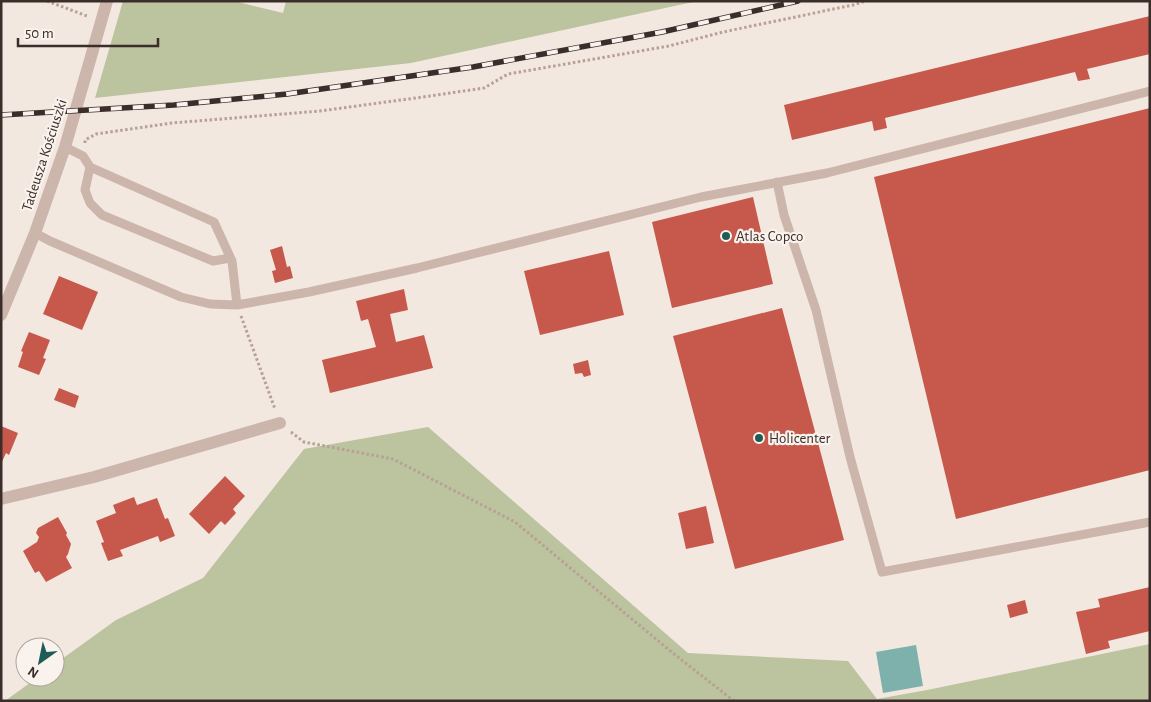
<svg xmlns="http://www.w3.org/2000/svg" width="1151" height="702" font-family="'Alegreya Sans',sans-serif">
<rect width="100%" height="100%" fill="#f3e8e0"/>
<path fill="#bcc39f" d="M123 1H234L283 13 286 1 693 2 411 63 95 98Z
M428 427 688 653 848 661 877 699 927 690 1150 644V701H5L38 677H55V664L116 620 203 578 304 449Z"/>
<path fill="#7fb1ac" d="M916 645 923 686 883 693 876 652Z"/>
<path fill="#c6594b" d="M1150 16V54L1087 69 1090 79 1078 81 1075 72 885 118 887 128 874 131 872 121 792 140 784 105Z
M1150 108V470L956 519 874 177Z
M753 197 773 284 672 308 652 222Z
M282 246 287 267 290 266 293 278 275 283 272 271 276 270 270 250Z
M609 251 624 315 540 335 524 271Z
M59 276 98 292 82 330 43 314Z
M404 289 408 310 390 314 396 342 424 335 433 368 330 393 322 360 376 347 368 319 361 321 356 301Z
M782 308 844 540 735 569 673 336Z
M29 332 50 340 43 358 46 359 39 375 18 367 23 352 21 351Z
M588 360 591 375 584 377 582 373 575 374 573 364Z
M59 388 79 396 75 408 54 400Z
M1 426 18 433 9 455 6 453 1 464Z
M225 476 245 496 233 509 236 513 225 525 221 521 209 534 189 514Z
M134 497 137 505 157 498 165 519 168 518 175 536 160 542 158 536 120 550 123 556 108 561 101 543 104 542 96 521 116 513 113 505Z
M706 506 714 543 686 549 678 513Z
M58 517 67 533 66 535 71 544 68 554 66 557 72 568 46 582 39 571 35 573 23 551 37 542 39 537 36 533 38 528Z
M1150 587V631L1108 641 1110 648 1086 654 1076 612 1100 607 1098 599Z
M1025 600 1028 613 1010 618 1007 605Z"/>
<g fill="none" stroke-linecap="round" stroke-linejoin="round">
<path stroke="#b8a095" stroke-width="3" stroke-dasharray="2.5 2.5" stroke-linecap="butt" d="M47 1 87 16
M85 143V140L96 134 172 123 320 111 423 97 484 88 508 74 669 46 723 32 853 5 866 1
M241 316 275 409
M291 432 304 442 393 459 515 522 674 654 734 701"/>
<path stroke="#ccb6ab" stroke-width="9" d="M65 147 83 156 90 167 214 222 232 261 237 305
M90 167 85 190 90 203 102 215 213 261 230 258
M777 182 784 215 816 310 850 457 882 572 1150 522
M35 233 50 241 181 297 210 304 237 305 309 292 417 268 701 197 827 173 1150 91"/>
<path stroke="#ccb6ab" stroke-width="12" d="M1 315 35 233 65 147 107 1
M1 499 94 477 280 423"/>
<g stroke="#3a2d2a" stroke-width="5.5">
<path id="rail" d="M1 115 174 105 287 94 473 67 662 32 798 1"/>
</g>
<use href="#rail" stroke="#faf2ed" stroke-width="4" stroke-dasharray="11" stroke-linecap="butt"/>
</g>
<g fill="#1f5c58" stroke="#faf2ed" stroke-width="2">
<circle cx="726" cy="236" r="5"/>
<circle cx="759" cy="438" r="5"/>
</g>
<g text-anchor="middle" stroke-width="4.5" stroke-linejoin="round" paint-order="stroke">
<g font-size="15" fill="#3a2d2a" stroke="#faf2ed">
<text transform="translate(44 155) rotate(-72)" y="5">Tadeusza Kościuszki</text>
</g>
<g font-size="15" fill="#3a2d2a" stroke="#faf2ed" text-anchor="start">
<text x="736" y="241">Atlas Copco</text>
<text x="769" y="443">Holicenter</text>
</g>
</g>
<rect width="1151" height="702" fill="none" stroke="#3a2d2a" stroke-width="5"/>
<g transform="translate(40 662) rotate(213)"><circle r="24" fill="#faf2ed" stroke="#ada39f"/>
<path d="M0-4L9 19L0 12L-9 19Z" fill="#1f5c58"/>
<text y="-8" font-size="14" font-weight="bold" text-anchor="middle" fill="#3a2d2a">N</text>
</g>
<path d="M18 38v8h140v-8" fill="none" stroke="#3a2d2a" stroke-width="2.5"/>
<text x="25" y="38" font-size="15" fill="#3a2d2a" stroke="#faf2ed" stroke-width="4" paint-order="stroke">50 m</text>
</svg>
